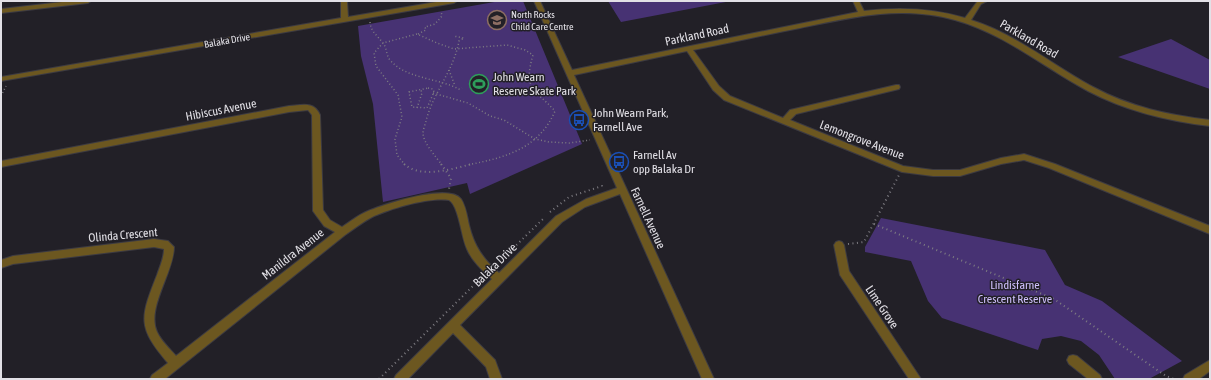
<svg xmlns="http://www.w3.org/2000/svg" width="1211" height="380" font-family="'Asap Condensed',sans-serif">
<rect width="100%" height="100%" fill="#222027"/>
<path fill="#473273" d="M500 1H523L582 144 470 194 467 183 383 202 373 104 361 56 358 26Z
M608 1H731L621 22Z
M1171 39 1210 60V89L1118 57Z
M881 218 1045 250 1065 285 1102 301 1182 361 1149 379H1115L1099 355 1081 341 1061 336 1042 339 1038 350 942 318 928 301 911 261 865 252V247Z"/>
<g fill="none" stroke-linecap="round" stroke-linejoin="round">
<g stroke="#3d3b42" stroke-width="2">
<path id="minor" d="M71 1H91L88 3 1 13V9Z
M341 1H347L348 17 442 1H457L454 3 1 81V77L341 18Z
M534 1H540L572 70 858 12 853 1H859L864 11C899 7 932 8 965 18L977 2 987 1 981 4 971 20C1016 34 1052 65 1093 87 1130 107 1169 115 1210 120V126C1168 121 1126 111 1088 91 1043 67 1005 34 955 20 903 5 852 17 800 28 764 35 729 43 693 50L719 86 730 96 783 118 790 110 896 85H899L900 87 899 89 796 114 790 120 903 166 933 170H960L1001 158 1024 154 1055 164 1210 226V234L1049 168 1024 160 1001 164 960 176H933L902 172 724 100 713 90 687 51 574 75 714 379H702L620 194 585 207 562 222 460 325 495 360 502 379H490L486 367 453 333 408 379H394L396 375 492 279C482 270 472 261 467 249 461 236 459 206 449 200 429 197 393 208 374 216 364 221 355 228 345 235L165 379H150L152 375 168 363C137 327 140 318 157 275 160 266 164 258 164 249L154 247 13 264 1 268V260L13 256 154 239 168 241 174 247C174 272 146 308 157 332 161 341 170 349 176 356L335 232 324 226 313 211 312 115 308 110 289 112 1 167V161L289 106C302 105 314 101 320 115L323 210 330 220 342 227C350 222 358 215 368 211 384 204 449 183 461 199 466 207 467 216 469 225 474 246 483 259 499 273L556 216 586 199 617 188Z
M839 241 842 242 844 245 849 271 921 379H909L840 275 834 245 836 242Z
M1073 355 1077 356 1100 375 1102 379H1088L1069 364 1067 360 1069 356Z
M1210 360V371L1199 379H1183L1185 375Z"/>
</g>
<path stroke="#7e7c82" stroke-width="1.5" stroke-dasharray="1 2.5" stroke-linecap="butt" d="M370 22C371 32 377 35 383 43 387 48 386 55 390 60 406 79 438 78 459 89L462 88
M418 34 426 30 425 27 435 24 442 16 441 11
M449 70 455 86
M428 88 433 89 434 92 427 108 412 107 409 92Z
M433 93 468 103 490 116 504 120 535 139 549 142 569 143 590 140
M1 96 6 86
M417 108 422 93 421 90
M405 165 397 155 395 139 402 117 398 95 376 66 374 53 383 43 417 34 437 43 454 49 507 45 525 50 533 55C523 90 534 88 555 111 539 149 504 158 467 165
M442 165C437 158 423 143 423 133 423 130 425 125 426 121 433 93 454 70 459 41L464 38 453 36"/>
<path stroke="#7e7c82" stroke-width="2" stroke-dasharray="1 3.5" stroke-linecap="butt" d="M404 164C421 179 452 169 472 164
M441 164 451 178 449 189
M550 212 569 197 602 186 604 187
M874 224 1054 299 1166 376 1174 379
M848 244 864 242 899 175
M497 264 544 218
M379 379 479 280 483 279"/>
<use href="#minor" fill="#6c5720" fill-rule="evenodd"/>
</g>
<defs>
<g id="school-ring" transform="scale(1)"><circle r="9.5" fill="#222027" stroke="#8d6e63" stroke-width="1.5"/><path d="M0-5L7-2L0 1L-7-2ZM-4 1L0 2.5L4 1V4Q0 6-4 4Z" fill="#8d6e63"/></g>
<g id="stadium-ring" transform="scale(1)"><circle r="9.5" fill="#222027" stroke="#2e9e5b" stroke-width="1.5"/><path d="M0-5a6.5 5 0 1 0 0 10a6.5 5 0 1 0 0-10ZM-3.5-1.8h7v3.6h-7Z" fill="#2e9e5b"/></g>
<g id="bus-ring" transform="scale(1)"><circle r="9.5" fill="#222027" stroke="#1a4fb4" stroke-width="1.5"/><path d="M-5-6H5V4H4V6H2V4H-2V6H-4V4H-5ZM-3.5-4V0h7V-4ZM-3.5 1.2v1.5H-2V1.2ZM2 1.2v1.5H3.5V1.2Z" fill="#1a4fb4"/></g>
</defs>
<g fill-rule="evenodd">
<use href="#school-ring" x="497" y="20"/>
<use href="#stadium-ring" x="479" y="84"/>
<use href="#bus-ring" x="579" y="120"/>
<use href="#bus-ring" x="619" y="162"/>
</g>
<g text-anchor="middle" stroke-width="3" stroke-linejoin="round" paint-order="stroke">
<g font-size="10" fill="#e2e0e6" stroke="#222027" text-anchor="start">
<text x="511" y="18">North Rocks<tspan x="511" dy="12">Child Care Centre</tspan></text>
</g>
<g font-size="10" fill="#e2e0e6" stroke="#222027">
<text transform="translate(227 40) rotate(-10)" y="4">Balaka Drive</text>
</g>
<g font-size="12" fill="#e2e0e6" stroke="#222027">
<text transform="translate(697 35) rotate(-12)" y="4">Parkland Road</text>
<text transform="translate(1029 39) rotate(30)" y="4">Parkland Road</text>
<text transform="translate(221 110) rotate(-11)" y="4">Hibiscus Avenue</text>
<text transform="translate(862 140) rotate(21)" y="4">Lemongrove Avenue</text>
<text transform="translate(648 218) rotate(65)" y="4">Farnell Avenue</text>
<text transform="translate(123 235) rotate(-5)" y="4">Olinda Crescent</text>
<text transform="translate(293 254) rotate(-38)" y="4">Manildra Avenue</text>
<text transform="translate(495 265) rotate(-45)" y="4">Balaka Drive</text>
<text transform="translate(882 307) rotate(56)" y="4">Lime Grove</text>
</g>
<g font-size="12" fill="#e2e0e6" stroke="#222027" text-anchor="start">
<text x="493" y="81">John Wearn<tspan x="493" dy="14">Reserve Skate Park</tspan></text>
<text x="593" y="117">John Wearn Park,<tspan x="593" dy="14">Farnell Ave</tspan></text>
<text x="633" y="159">Farnell Av<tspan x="633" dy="14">opp Balaka Dr</tspan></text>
</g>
<g font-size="12" fill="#d0c0fd" stroke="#222027">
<text x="1015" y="289">Lindisfarne<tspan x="1015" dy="14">Crescent Reserve</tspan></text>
</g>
</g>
<rect width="1211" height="380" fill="none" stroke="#e2e0e6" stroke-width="4"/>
</svg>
